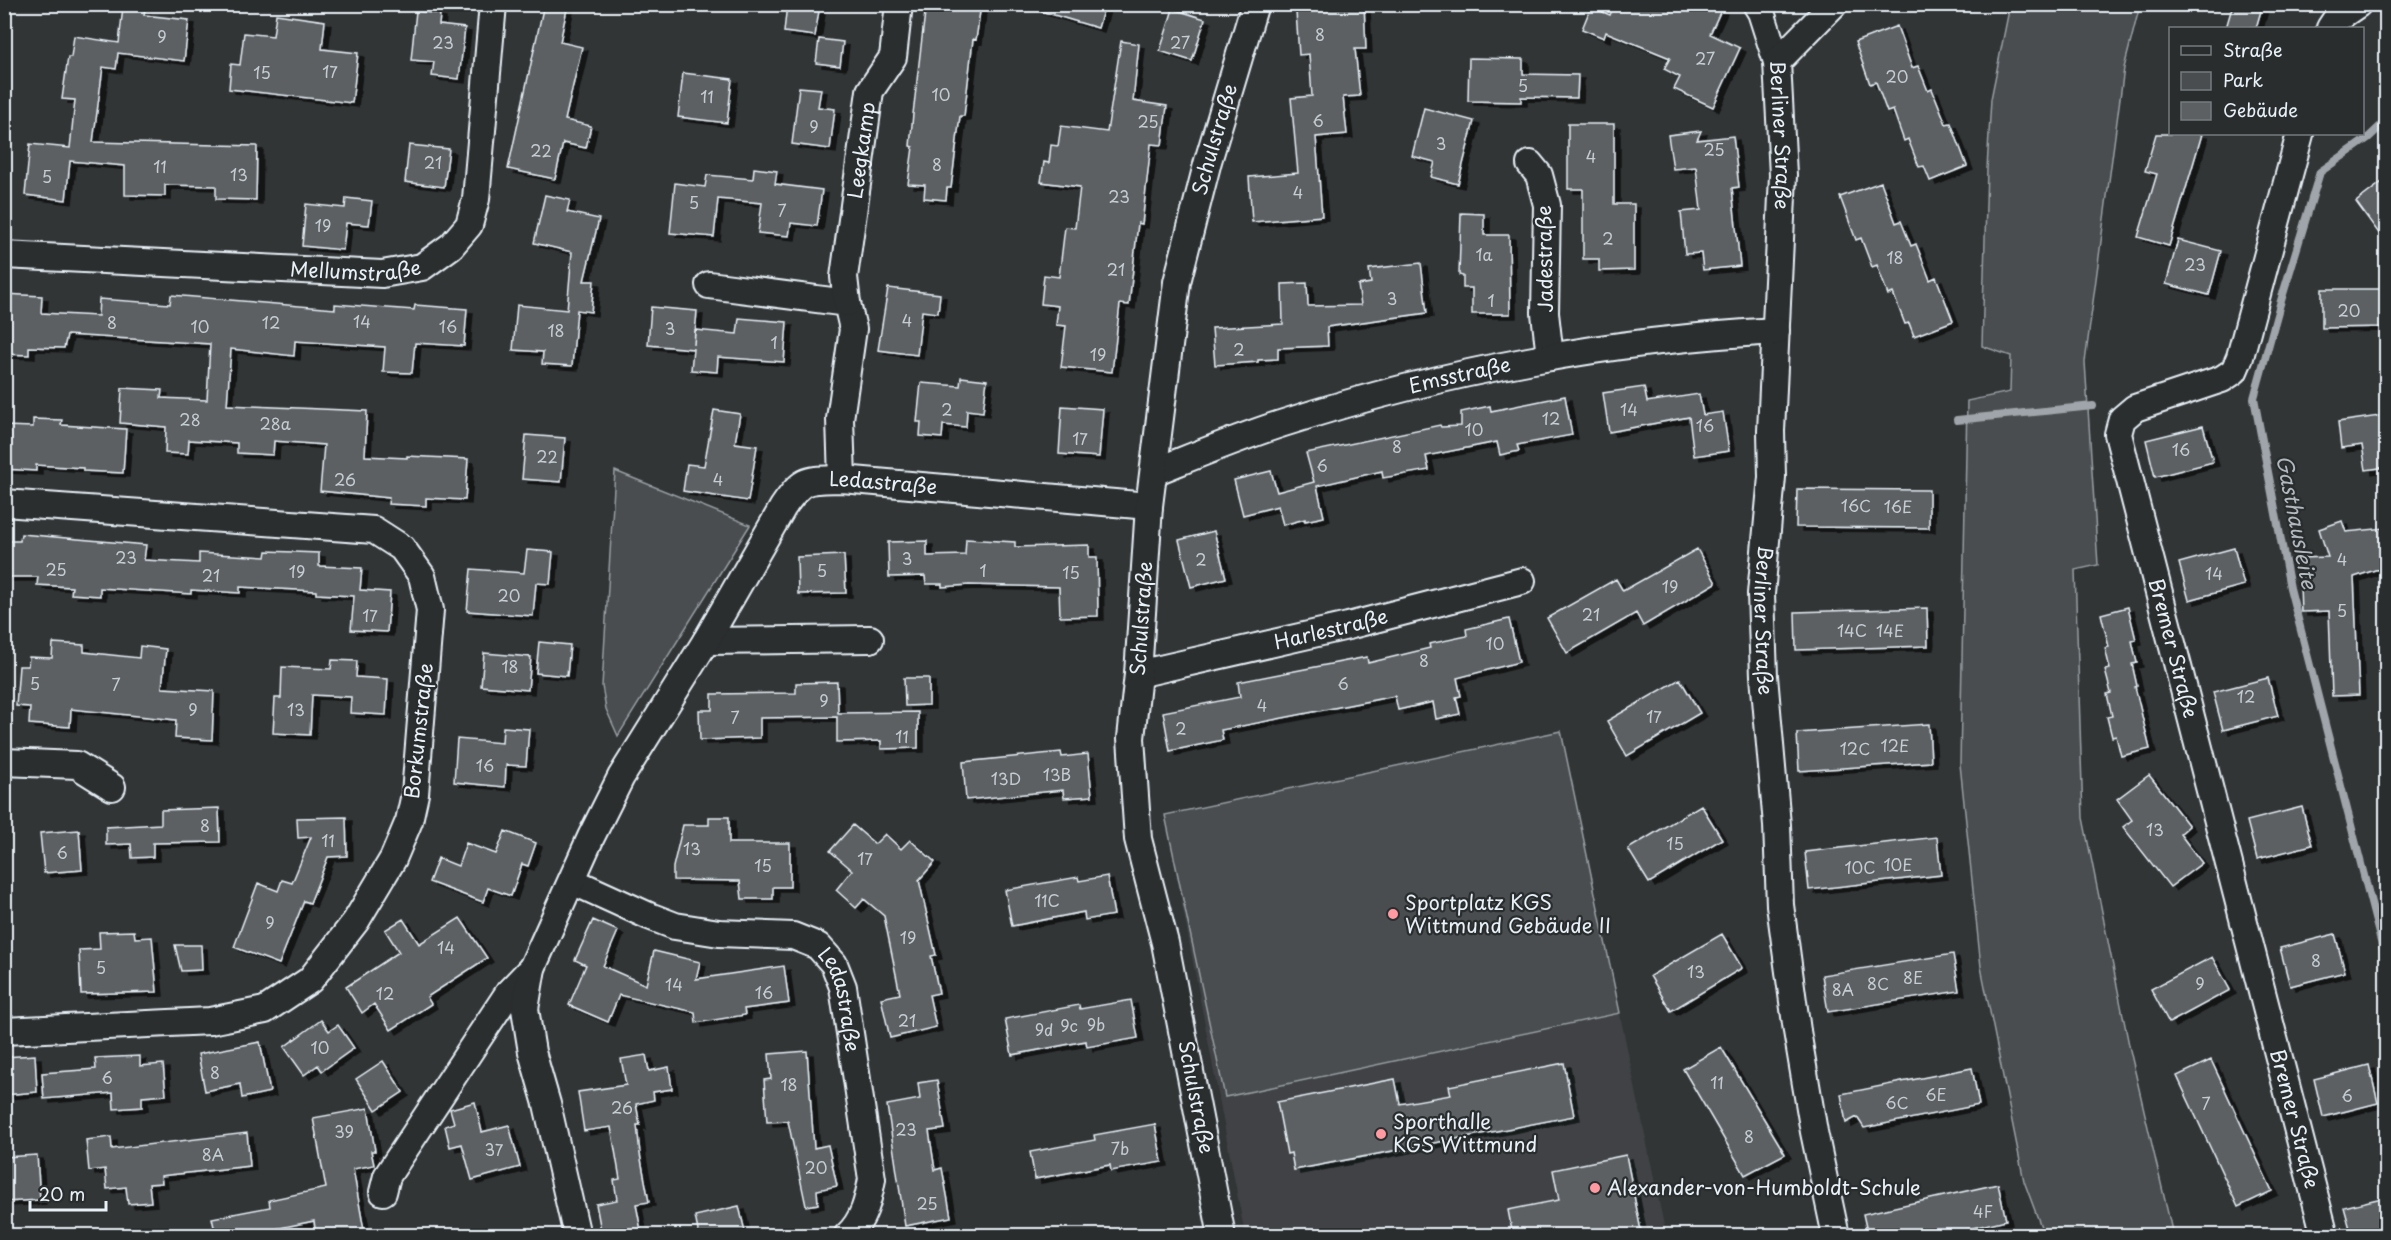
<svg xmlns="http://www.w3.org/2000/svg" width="2391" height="1240" font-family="'Playpen Sans',sans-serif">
<defs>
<filter id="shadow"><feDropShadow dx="6" dy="4" stdDeviation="0" flood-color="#0009"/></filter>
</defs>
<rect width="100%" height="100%" fill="#323536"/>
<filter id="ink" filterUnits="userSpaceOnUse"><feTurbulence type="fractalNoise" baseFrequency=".0167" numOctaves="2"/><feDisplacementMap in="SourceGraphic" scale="12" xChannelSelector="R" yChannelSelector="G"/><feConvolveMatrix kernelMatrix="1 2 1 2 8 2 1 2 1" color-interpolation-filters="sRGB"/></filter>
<g filter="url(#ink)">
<path fill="#3f4244" d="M1561 731 1666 1235H1245L1165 815Z"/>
<path fill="#494d4f" stroke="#989fa4" stroke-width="1.5" d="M2010 5H2140L2124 68 2085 362 2098 565 2075 570 2083 818 2130 1050 2173 1235H2044L2024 1181 1981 967 1960 764 1967 401 2010 392 2011 356 1982 346 1987 169 1991 99Z
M615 471 750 525 618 736 606 709 602 686Z
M1561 731 1620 1013 1225 1097 1165 815Z"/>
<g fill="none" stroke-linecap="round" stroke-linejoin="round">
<path stroke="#9fa5aa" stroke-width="8" d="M2386 121 2368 138 2320 172 2280 304 2254 398 2290 588 2386 961
M1957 420 2093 406"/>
</g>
<path fill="#5c6063" stroke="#e8f1f8" stroke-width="1.5" filter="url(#shadow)" d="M544 4H568L560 42 582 47 565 120 591 126 586 148 563 143 555 179 508 169Z
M787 4H820L815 36 784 32Z
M926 4H981L976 40 973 39 964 116H960L951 188H947L946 200 924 198 925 185 908 184 913 147 910 146 913 114Z
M1037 4H1105L1098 28 1037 10Z
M1615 4H1709L1721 10 1710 34 1740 48 1713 107 1674 89 1680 77 1664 69 1670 58 1606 32 1604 38 1582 29 1591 7 1610 15Z
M2233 4H2263L2256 28H2226Z
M1364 5 1366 49H1355L1360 96 1343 97 1347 134 1316 137 1322 216 1252 222 1249 177 1298 173 1291 98 1312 96 1309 54 1299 55 1296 12Z
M123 7H145L144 15 189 20 184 61 118 53 116 69 103 67 93 142 257 146 256 200 216 199V186L165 185V196L125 195V166L70 161 66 200 25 195 30 144 70 148 75 100 62 99 68 57H71L74 36 119 43Z
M1173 9 1205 19 1192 61 1160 51Z
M416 11 440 14 439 25 465 28 459 79 432 76 434 62 411 60Z
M276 14 325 21 322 49 358 53 352 103 229 89 231 64 240 65 244 33 273 36Z
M1897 26 1912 68 1918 66 1928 91 1932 89 1946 124 1951 123 1967 166 1930 181 1924 166 1919 167 1908 139 1904 141 1893 110 1887 112 1876 82 1870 84 1855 42Z
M819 39 843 42 840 66 816 63Z
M1121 41 1139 44 1133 101 1167 106 1162 145 1151 144 1142 224 1138 223 1129 305 1120 304 1112 372 1061 367 1066 326 1056 325 1058 306 1041 304 1044 275 1059 277 1065 227 1075 228 1080 187 1041 182 1044 162 1049 163 1051 145 1058 146 1061 126 1107 132Z
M1469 58 1523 59V74L1578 75 1577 98 1521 97V102L1468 101Z
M683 73 732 79 727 123 678 117Z
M799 87 821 89 818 107 835 109 830 149 792 144Z
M1424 108 1474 121 1458 184 1431 177 1435 162 1412 156Z
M1568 124H1614V204H1634V270L1599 271V259H1583V189H1568Z
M1701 131 1697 140 1733 136 1739 187 1732 188 1740 266 1703 270 1701 253 1685 254 1681 212 1701 210 1696 167 1673 169 1668 135Z
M2156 134H2202L2169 246 2138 237 2157 174 2145 171Z
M409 145 449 149 444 187 405 182Z
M754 168 777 171 775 184 822 190 817 226 791 223 789 236 758 233 762 203 718 199 714 237 670 233 675 183 705 187 707 175 753 179Z
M2386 179V243L2356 202Z
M1881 182 1896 223 1901 221 1911 246 1916 244 1930 280 1936 277 1953 321 1914 336 1909 323 1905 324 1893 293 1888 295 1877 265 1872 267 1861 238 1856 240 1840 197Z
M545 195 570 200 567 212 599 219 584 281H594L591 312 577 310 572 366 542 364 543 352 513 350 517 305 567 310 572 252 534 243Z
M346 198 372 201 369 225 346 223 343 250 302 246 306 204 345 208Z
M1461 213 1484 214V235H1509L1510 314H1472V288H1463V276L1459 275Z
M2178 240 2221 251 2209 295 2166 284Z
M1421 263 1427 313 1327 327 1328 346 1278 348V359L1258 360V362L1215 365 1212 328 1283 324 1282 284 1307 283 1308 306 1361 305 1358 285 1371 283 1369 269Z
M888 288 940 294 938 313 922 311 917 355 878 350Z
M2322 289H2386V327L2322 328Z
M4 294 42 296 41 313 98 316 99 299 170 304 171 295 335 309V304L414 310 415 305 467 309 464 346 415 343 412 373 383 372 385 347 295 341 294 356 231 349 227 405 367 411 365 456 407 458V456L468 459 465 500 426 498V506L388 504 389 498 320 491 324 445 274 441 273 455 237 453V443L189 440 188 454 165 453 166 427 120 423 122 388 162 390 161 398 207 400 210 344 67 335 64 348 29 347V355L4 354Z
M651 307 697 311 694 345 695 330 737 334 739 318 787 322 784 362 718 357 717 372 691 370 693 349 648 345Z
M961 377 987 380 983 412 967 410 966 427 943 425 942 438 920 436 921 422H917L921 383 960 386Z
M1644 387 1647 402 1699 394 1703 415 1723 412 1729 451 1694 456 1689 417 1609 432 1603 393Z
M1565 396 1572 435 1517 445 1519 451 1500 455 1497 442 1426 456 1429 470 1383 478 1382 471 1317 486 1324 517 1305 521V519L1283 525 1278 506 1243 515 1234 480 1271 471 1277 492 1314 482 1306 453 1440 425 1441 427 1461 426V412L1490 406 1491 411Z
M1062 406 1103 409 1099 457 1059 454Z
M714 410 740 414 735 443 757 446 748 501 683 491 687 464 704 466Z
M2386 415V467L2366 470 2362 445 2341 448 2338 422Z
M33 419 62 420 61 425 126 429 123 473 83 471V468L36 465V471L4 469V426L33 427Z
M2203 426 2213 462 2155 477 2146 440Z
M526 435 565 438 561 482 522 479Z
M1797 489 1929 490V528L1796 527Z
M2342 521 2346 532 2386 528V569L2375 570 2354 577 2359 695 2332 696 2329 611 2301 612 2299 558 2328 557 2319 529Z
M1214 531 1226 578 1191 587 1179 540Z
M21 534 146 545 144 560 199 563V553L266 557 267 551 319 553V566L362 568 360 590 390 592 387 632 351 630 354 596 316 594V591L240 587V593L191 590V594L100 588V596L71 594 72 587 37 585 38 577H4V541H20Z
M966 539 1015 542V547L1089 545V557H1097L1098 616 1060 617 1059 587 969 585 942 587V584H926L925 576 889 577 888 542 927 541V556L965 555Z
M2234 548 2244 585 2189 600 2179 563Z
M1697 549 1716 583 1643 626 1636 613 1567 653 1547 618 1616 579 1623 591Z
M527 550 553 552 550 584 536 583 533 616 467 611 471 569 524 573Z
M844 555 846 593 798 594 797 557Z
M2128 607 2136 640 2132 641 2137 663 2132 664 2137 686 2135 687 2150 749 2121 756 2116 736 2112 737 2107 717 2112 716 2107 694 2111 693 2105 670 2110 669 2105 648 2109 647 2101 614Z
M1927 608 1928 646 1796 650 1795 612Z
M1509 619 1519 662 1457 678 1461 696 1456 697 1460 714 1436 719 1433 702 1398 710 1395 696 1221 730 1223 740 1170 751 1163 712 1240 697 1238 682 1367 657 1368 663 1430 648 1429 644 1467 636 1466 629Z
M539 642 570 645 567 676 536 673Z
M53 643 84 645V652L139 658 140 646 166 649 162 688 214 691 212 740 175 738 176 720 71 709 70 727 29 724 30 707 16 706 19 666H28L29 657 52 658Z
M484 653 531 657 528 690 481 686Z
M332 660 357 661 356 677 388 679 386 715 350 713 351 697 312 695 310 735 273 733 275 698H281L282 667 331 669Z
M904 678H929V705L905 706Z
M2268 678 2278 716 2223 730 2213 692Z
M1680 679 1700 713 1627 756 1607 721Z
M837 682 838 713 918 712V748L881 749V741L837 742V717L760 718V738L700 740 699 710H712V694L796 693V683Z
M1929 724 1931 762 1799 771 1797 733Z
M503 727 529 729 526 766 506 765 505 787 454 782 457 739 502 743Z
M1061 752 1062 757 1088 754 1092 796 1064 798 1063 790 966 800 963 762Z
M2149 775 2189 826 2180 834 2202 863 2170 887 2123 827 2132 820 2117 799Z
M1701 805 1722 839 1649 883 1628 849Z
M2302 807 2312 845 2257 859 2247 821Z
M219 808 220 842 153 843V857L132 858 131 844 106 845V827L161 824V810Z
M346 817 347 856 328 857 310 903 304 901 279 964 234 947 258 883 278 891 282 880 292 883 311 837 298 838 297 818Z
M709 817H729V843H790V887H773V899H742L740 881 673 880V867L683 825H709Z
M853 825 875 844 885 834 901 849 910 840 935 862 919 880 936 955 931 956 939 993 929 995 936 1027 890 1038 881 998 900 994 884 916 864 899 856 908 836 890 852 870 830 851Z
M79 830 82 870 44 873 40 833Z
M505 831 536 843 528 866 522 864 511 896 488 888 483 902 429 882 438 858 458 866 466 843 496 854Z
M1937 837 1941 875 1809 890 1805 852Z
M1107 876 1114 915 1085 920 1084 912 1012 926 1005 890 1078 877 1079 881Z
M460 918 487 958 427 997 431 1004 391 1030 374 1004 362 1013 346 987 399 952 385 930 403 919 419 944Z
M593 920 618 931 603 966 646 985 654 951 700 962 696 979 784 966 789 1003 744 1009 745 1015 696 1023 695 1012 619 995 608 1022 569 1005 586 965 575 960Z
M134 931 135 938 152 937 157 992 81 994 79 950 100 949 99 932Z
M1722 934 1742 968 1671 1011 1650 976Z
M2335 934 2345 972 2290 986 2280 948Z
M175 945H201L202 970 181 971Z
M1953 954 1959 991 1828 1012 1822 975Z
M2212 957 2230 990 2169 1023 2151 989Z
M1131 1000 1138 1038 1087 1047 1086 1041 1012 1055 1005 1019 1079 1005 1080 1009Z
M321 1020 329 1031 338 1025 354 1048 322 1071 318 1065 304 1075 284 1047Z
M260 1042 270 1092 242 1098 240 1084 205 1091 198 1054Z
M1721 1047 1785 1154 1745 1175 1683 1069Z
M807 1051 814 1148 828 1145 837 1186 817 1190 818 1204 806 1206 788 1121 767 1122 764 1080 771 1079 769 1054Z
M35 1055 37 1092 4 1095V1057Z
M646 1055 649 1071 669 1067 672 1089 653 1092 654 1100 636 1104 640 1125H637L640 1154 649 1202 636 1204 642 1236H602L596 1204 617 1200 614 1180 620 1179 611 1127 584 1131 578 1092 626 1085 621 1059Z
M140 1056V1066L163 1064 166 1095 142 1097V1107L114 1109 113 1093 44 1099 42 1073 96 1069 95 1058Z
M2211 1060 2272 1191 2238 1207 2177 1076Z
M383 1061 403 1092 376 1110 356 1079Z
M1564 1063 1574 1116 1294 1170 1291 1153 1287 1154 1277 1102 1395 1079 1400 1104 1451 1095 1449 1086Z
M2369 1065 2378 1103 2323 1117 2314 1079Z
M1972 1068 1979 1105 1864 1128 1857 1117 1846 1123 1841 1094Z
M937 1080 945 1129 929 1131 935 1170 942 1168 951 1217 905 1226 887 1105 920 1099 918 1083Z
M475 1102 482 1132 509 1125 520 1167 472 1180 462 1144 450 1147 445 1126 454 1123 450 1109Z
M368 1108 375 1151H371L374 1165 353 1169 365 1236H316L314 1221 265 1231 266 1236H216L212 1218 270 1207 269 1200 326 1188 313 1118Z
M1155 1124 1162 1162 1111 1171 1110 1165 1035 1179 1030 1152 1095 1140 1094 1135Z
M247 1133 250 1166 161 1176 162 1183 149 1184 151 1202 128 1204 126 1187 107 1189 105 1169 89 1171 86 1140 111 1137 112 1149Z
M37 1155 40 1200 4 1202V1157Z
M1626 1155 1642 1236H1513L1508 1210 1559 1200 1553 1170Z
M1998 1184 2006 1220 1939 1236H1868L1863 1214Z
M2386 1197V1236H2352L2344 1207Z
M739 1206 746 1236H699L695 1216Z"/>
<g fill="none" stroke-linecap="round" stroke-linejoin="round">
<g stroke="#e8f1f8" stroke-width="30">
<g id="minor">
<path id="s1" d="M1756 4 1761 12 1777 62 1783 175 1771 431 1772 477 1761 594 1764 676 1777 825 1780 905 1797 1031 1814 1132 1836 1236"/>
<path d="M2330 28 2336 19 2358 4"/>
<path d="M1777 62 1834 4"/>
<path id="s2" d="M2300 134 2240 357 2234 371 2222 379 2135 408 2122 419 2118 434 2325 1236"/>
<path d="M1530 164 1539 175 1547 205 1545 313 1550 357"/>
<path id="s3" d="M4 255 382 274 422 267 451 246 469 225 476 199 493 4"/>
<path d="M709 285 847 303 853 329 840 419 842 479"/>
<path id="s4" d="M847 303 844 277 870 91 893 57 899 4"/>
<path id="s5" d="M1154 472C1199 454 1244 435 1290 421 1445 371 1613 340 1776 331"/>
<path d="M4 503 374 530 402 548 422 576 430 610 415 794 409 821 393 859 356 921 310 980 265 1010 210 1021 4 1031"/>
<path d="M706 641 870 639"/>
<path id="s6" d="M1138 674 1348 626 1522 581"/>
<path d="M4 762 77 765 112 787"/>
<path id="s7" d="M572 881 649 916 675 926 719 933 793 936 818 946 834 964 843 987 872 1179C868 1201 864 1220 847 1236"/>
<path d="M383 1192 387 1176 509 992 532 968"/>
<path id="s8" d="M577 1236 547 1104 532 1052 525 1009 532 968 591 837 621 777 706 641 783 507C804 477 806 480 842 479L1149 506"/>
<path id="s9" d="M1222 1236 1165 943 1138 839 1131 738 1138 674 1149 506 1177 282 1208 161 1255 4"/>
</g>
</g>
<use href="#minor" stroke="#2a2d2e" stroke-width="26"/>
</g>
</g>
<g fill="#ff9aa2" stroke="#2a2d2e" stroke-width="2">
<circle cx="1393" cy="914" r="6"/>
<circle cx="1381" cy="1134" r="6"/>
<circle cx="1595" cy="1188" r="6"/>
</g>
<g text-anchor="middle" stroke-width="4.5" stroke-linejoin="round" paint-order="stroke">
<g font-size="16" fill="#c5cdd3">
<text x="1320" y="41">8</text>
<text x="162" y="43">9</text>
<text x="443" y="49">23</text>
<text x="1180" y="49">27</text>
<text x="1705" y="65">27</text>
<text x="330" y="78">17</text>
<text x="262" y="79">15</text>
<text x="1897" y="83">20</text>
<text x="1523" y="92">5</text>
<text x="941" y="101">10</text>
<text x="707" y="103">11</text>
<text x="1318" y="127">6</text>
<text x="1148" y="128">25</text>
<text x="814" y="133">9</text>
<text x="1441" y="150">3</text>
<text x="1714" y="156">25</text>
<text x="541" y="157">22</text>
<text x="1591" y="163">4</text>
<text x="433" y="169">21</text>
<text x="937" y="171">8</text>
<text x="160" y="173">11</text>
<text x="239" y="181">13</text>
<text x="47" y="183">5</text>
<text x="1298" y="199">4</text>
<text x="1119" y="203">23</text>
<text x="694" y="209">5</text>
<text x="782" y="217">7</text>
<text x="323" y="232">19</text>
<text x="1608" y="245">2</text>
<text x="1484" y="261">1a</text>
<text x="1895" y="264">18</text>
<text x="2195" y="271">23</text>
<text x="1116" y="276">21</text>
<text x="1392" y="305">3</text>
<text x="1491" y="307">1</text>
<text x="2349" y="317">20</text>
<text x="907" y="327">4</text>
<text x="362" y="328">14</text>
<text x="112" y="329">8</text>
<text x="271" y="329">12</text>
<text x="200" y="333">10</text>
<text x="448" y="333">16</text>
<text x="670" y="335">3</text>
<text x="556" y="337">18</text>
<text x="774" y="349">1</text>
<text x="1239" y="356">2</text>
<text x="1098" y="361">19</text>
<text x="947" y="416">2</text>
<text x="1629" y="416">14</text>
<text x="1551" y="425">12</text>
<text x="190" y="426">28</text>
<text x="275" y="430">28a</text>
<text x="1705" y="432">16</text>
<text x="1474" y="436">10</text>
<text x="1080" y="445">17</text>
<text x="1397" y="453">8</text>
<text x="2181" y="456">16</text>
<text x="547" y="463">22</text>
<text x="1322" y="472">6</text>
<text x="345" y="486">26</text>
<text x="718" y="486">4</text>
<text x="1856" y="512">16C</text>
<text x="1898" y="513">16E</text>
<text x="126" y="564">23</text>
<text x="907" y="565">3</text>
<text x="1201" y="566">2</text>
<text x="2342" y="566">4</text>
<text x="56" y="576">25</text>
<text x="822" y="577">5</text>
<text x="983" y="577">1</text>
<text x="297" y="578">19</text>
<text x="1071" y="579">15</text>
<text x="2214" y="580">14</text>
<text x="211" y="582">21</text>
<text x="1670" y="593">19</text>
<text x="509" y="602">20</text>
<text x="2342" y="617">5</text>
<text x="1591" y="621">21</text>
<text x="370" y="622">17</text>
<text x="1852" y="637">14C</text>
<text x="1890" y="637">14E</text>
<text x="1495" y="650">10</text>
<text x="1424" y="667">8</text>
<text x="510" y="673">18</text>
<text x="35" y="690">5</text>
<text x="1343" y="690">6</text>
<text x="116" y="691">7</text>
<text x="2246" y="703">12</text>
<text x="824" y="707">9</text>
<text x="1262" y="712">4</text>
<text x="193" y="716">9</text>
<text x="296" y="716">13</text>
<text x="1654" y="723">17</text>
<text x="735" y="724">7</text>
<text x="1181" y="735">2</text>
<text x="902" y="743">11</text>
<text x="1895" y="752">12E</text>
<text x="1855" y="755">12C</text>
<text x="485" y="772">16</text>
<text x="1057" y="781">13B</text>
<text x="1006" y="785">13D</text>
<text x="205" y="832">8</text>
<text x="2155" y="836">13</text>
<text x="328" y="847">11</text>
<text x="1675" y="850">15</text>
<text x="692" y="855">13</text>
<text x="62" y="859">6</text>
<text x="865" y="865">17</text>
<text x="1898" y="871">10E</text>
<text x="763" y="872">15</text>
<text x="1860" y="874">10C</text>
<text x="1047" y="907">11C</text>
<text x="270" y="929">9</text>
<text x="908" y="944">19</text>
<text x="446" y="954">14</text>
<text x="2316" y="967">8</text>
<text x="101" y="974">5</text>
<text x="1696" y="978">13</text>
<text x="1913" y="984">8E</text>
<text x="1878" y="990">8C</text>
<text x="2200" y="990">9</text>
<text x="674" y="991">14</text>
<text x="1843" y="996">8A</text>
<text x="764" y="999">16</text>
<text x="385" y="1000">12</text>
<text x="907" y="1027">21</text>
<text x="1096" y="1031">9b</text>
<text x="1069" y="1032">9c</text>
<text x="1044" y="1036">9d</text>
<text x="320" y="1054">10</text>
<text x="215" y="1079">8</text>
<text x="107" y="1084">6</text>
<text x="1717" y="1089">11</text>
<text x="789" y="1091">18</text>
<text x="1936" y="1101">6E</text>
<text x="2347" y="1102">6</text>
<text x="1897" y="1109">6C</text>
<text x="2206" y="1110">7</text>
<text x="622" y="1114">26</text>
<text x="906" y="1136">23</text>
<text x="344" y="1138">39</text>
<text x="1749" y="1143">8</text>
<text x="1120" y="1155">7b</text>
<text x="494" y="1156">37</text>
<text x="213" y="1161">8A</text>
<text x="816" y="1174">20</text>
<text x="927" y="1210">25</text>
<text x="1983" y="1218">4F</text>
</g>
<g font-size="20" fill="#e8f1f8" stroke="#2a2d2e">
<text dy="7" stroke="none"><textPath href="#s1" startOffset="135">Berliner Straße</textPath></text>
<text dy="7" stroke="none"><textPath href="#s9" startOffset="1113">Schulstraße</textPath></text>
<text dy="7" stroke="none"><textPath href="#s4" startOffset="154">Leegkamp</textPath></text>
<text transform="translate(1545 259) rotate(-91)" y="7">Jadestraße</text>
<text dy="7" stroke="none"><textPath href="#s3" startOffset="352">Mellumstraße</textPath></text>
<text dy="7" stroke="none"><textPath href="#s5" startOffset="321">Emsstraße</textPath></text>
<text dy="7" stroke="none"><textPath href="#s8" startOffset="912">Ledastraße</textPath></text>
<text dy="7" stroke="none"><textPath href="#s9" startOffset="627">Schulstraße</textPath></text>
<text dy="7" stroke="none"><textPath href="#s1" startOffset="621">Berliner Straße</textPath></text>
<text dy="7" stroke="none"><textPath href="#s6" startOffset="198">Harlestraße</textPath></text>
<text dy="7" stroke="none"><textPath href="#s2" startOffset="606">Bremer Straße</textPath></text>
<text transform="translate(419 731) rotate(-84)" y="7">Borkumstraße</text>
<text dy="7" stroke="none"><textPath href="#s7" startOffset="318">Ledastraße</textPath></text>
<text transform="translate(1196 1097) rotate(79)" y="7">Schulstraße</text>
<text dy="7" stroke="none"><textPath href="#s2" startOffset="1092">Bremer Straße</textPath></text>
</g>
<g font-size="20" fill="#e8f1f8" stroke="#2a2d2e" text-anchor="start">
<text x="1405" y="910">Sportplatz KGS<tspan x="1405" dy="23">Wittmund Gebäude II</tspan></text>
<text x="1393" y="1129">Sporthalle<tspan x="1393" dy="23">KGS Wittmund</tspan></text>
<text x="1607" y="1195">Alexander-von-Humboldt-Schule</text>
</g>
<g font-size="21" font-style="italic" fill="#b1b8be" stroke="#2a2d2e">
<text transform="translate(2296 522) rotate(79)" y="7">Gasthausleite</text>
</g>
</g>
<rect width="2391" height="1240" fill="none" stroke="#2a2d2e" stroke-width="24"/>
<rect x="12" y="12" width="2367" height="1216" fill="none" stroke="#e8f1f8" stroke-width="2" filter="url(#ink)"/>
<rect x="2169" y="27" width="195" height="108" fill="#2a2d2e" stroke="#767b7f" stroke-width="1.5"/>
<rect x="2181" y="46" width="30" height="9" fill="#2a2d2e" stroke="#767b7f" stroke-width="1.5"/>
<text x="2223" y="57" font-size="18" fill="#e8f1f8">Straße</text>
<rect x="2181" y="72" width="30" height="18" fill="#494d4f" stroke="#767b7f" stroke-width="1.5"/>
<text x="2223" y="87" font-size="18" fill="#e8f1f8">Park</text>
<rect x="2181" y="102" width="30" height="18" fill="#5c6063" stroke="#767b7f" stroke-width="1.5"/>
<text x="2223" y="117" font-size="18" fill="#e8f1f8">Gebäude</text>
<path d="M30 1201v9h76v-9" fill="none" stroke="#e8f1f8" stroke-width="3"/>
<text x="39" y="1201" font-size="18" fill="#e8f1f8" stroke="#2a2d2e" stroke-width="4.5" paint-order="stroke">20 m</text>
</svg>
